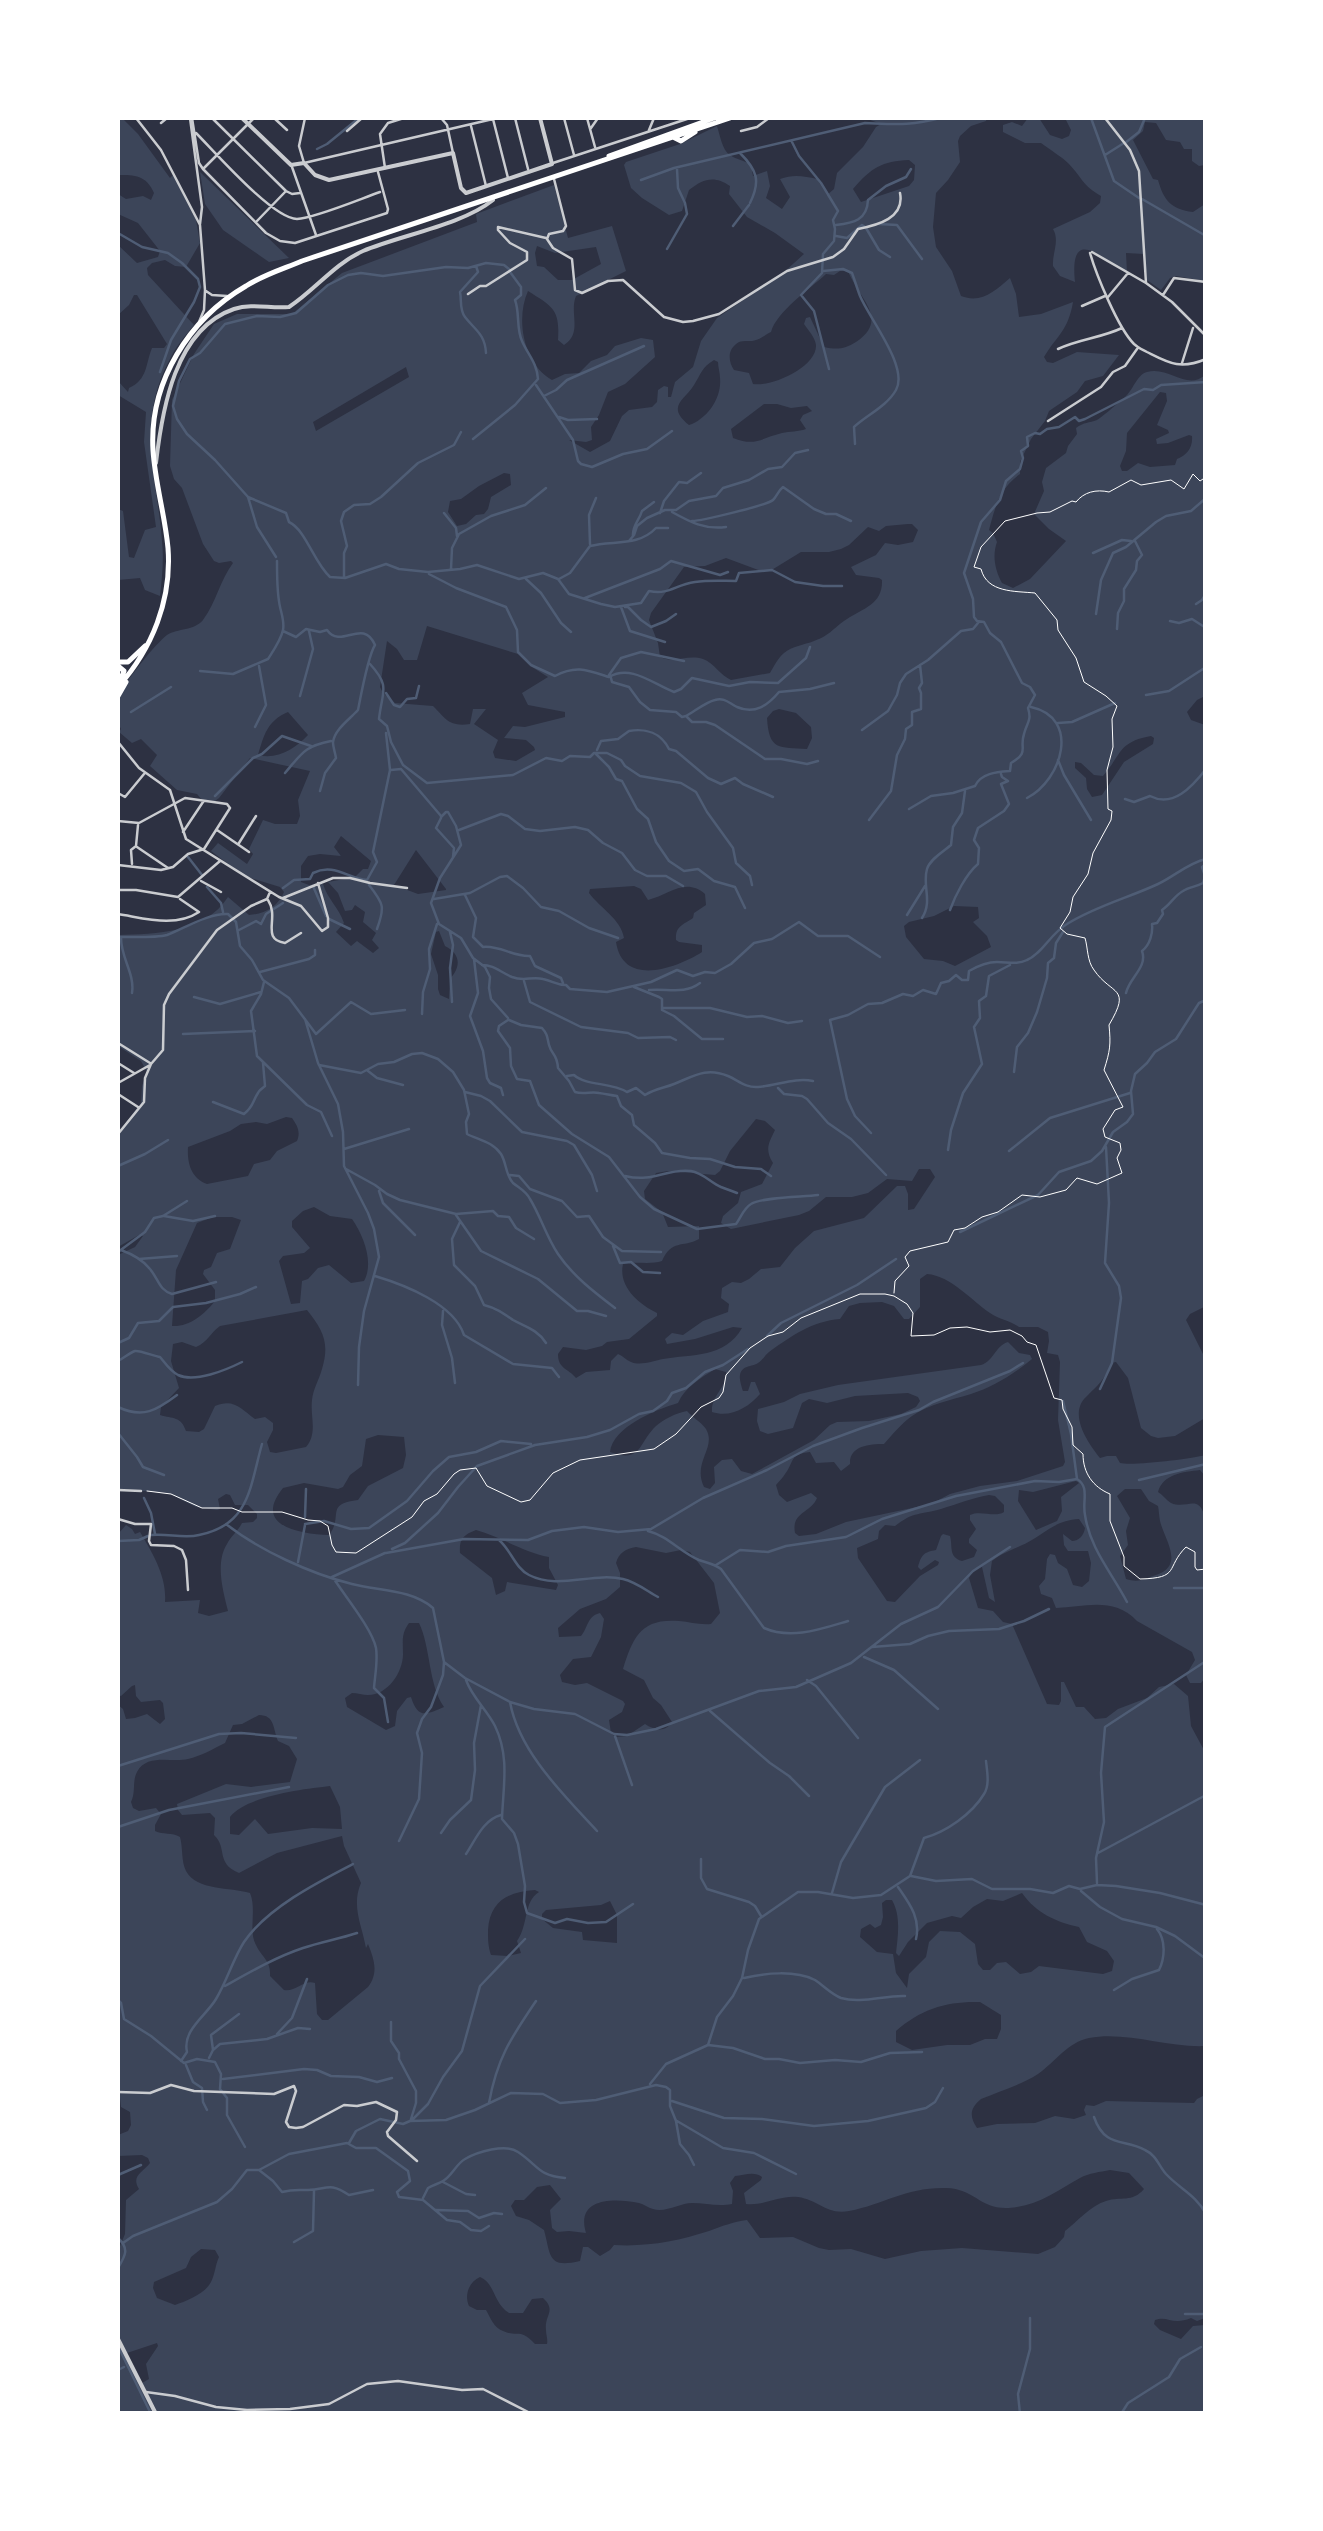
<svg xmlns="http://www.w3.org/2000/svg" width="1323" height="2531" font-family="'Open Sans',sans-serif">
<rect width="100%" height="100%" fill="#2d3142"/>
<path fill="#3c4559" fill-rule="evenodd" d="M118 118H122L138 134 170 178 173 175 196 220 200 243 186 267 175 266 165 260 152 263 147 268 148 275 194 325C186 335 177 345 171 357 135 422 157 475 162 541 164 560 162 578 160 596L145 590 140 578 118 580V509L123 511 129 557 134 558 145 530 156 527 144 442 146 412 118 395V381L128 392 129 388C148 379 145 365 152 348H164L167 344 137 295H134L129 305 118 315V245L137 263 158 257 160 251 138 223 118 214V194L126 199 143 196 151 200 154 193C146 175 135 175 118 175Z
M865 118H987L986 121 971 126 960 136 958 141 960 162 948 180 936 193 933 227 936 247 952 271 961 296C981 304 995 291 1010 278L1016 294 1019 317 1041 314 1073 302C1068 331 1058 334 1044 357L1047 362 1053 363 1077 352 1119 355 1103 376 1085 381 1077 392 1049 411 1045 421 1031 439 1020 462V474C1000 488 995 507 989 530L993 533 997 542C992 556 995 570 1002 583L1013 588 1030 579 1066 541 1049 529 1034 514 1044 491 1042 482 1046 468 1066 453 1068 446 1077 434 1076 428C1084 422 1089 423 1097 420 1100 419 1124 398 1127 395 1133 389 1138 374 1147 372 1169 366 1187 391 1205 375V696L1197 700 1187 712 1191 720 1205 725 1206 727V1306L1190 1314 1186 1320 1205 1358V1418L1175 1436 1158 1438 1151 1436 1141 1428 1128 1378 1116 1362 1111 1363C1104 1381 1099 1384 1086 1397 1068 1414 1088 1443 1100 1458L1107 1456H1116L1120 1463C1132 1466 1192 1459 1205 1455V1476L1200 1470C1183 1472 1163 1474 1158 1492 1163 1495 1166 1500 1171 1503 1187 1510 1198 1493 1205 1517V1678L1201 1683H1190L1186 1675 1195 1660 1192 1652 1137 1621C1114 1596 1084 1607 1056 1608L1052 1598 1041 1594 1039 1586 1045 1579 1047 1559 1050 1554 1055 1555 1058 1563 1067 1569 1073 1585 1082 1587 1089 1581 1091 1563 1088 1551H1068L1064 1545 1063 1534 1072 1541C1079 1541 1084 1535 1085 1528L1079 1519C1053 1520 1041 1538 1020 1546 1009 1551 1002 1553 992 1561L990 1575 995 1602 989 1598 982 1567 974 1569 969 1578 978 1608 993 1611 1003 1622 1012 1624 1047 1704 1059 1705 1061 1701V1682H1064L1076 1707H1084L1095 1719 1106 1718 1118 1709 1147 1698 1159 1687 1174 1684 1188 1696 1191 1726 1205 1752 1206 2046C1167 2048 1127 2031 1089 2038 1068 2042 1055 2062 1038 2074 1021 2085 1000 2091 981 2099 970 2108 969 2116 977 2128L997 2124 1035 2123 1055 2116 1074 2119 1086 2115 1084 2110 1086 2105 1094 2106 1106 2101 1194 2103 1197 2099 1205 2095V2318L1197 2321 1191 2318C1172 2326 1168 2315 1155 2320L1154 2324 1160 2330 1181 2339 1193 2326 1205 2325V2413H158L142 2383 149 2379 146 2364 158 2346 157 2343 127 2353 118 2335V2251L125 2234 126 2200 139 2189C131 2176 142 2173 150 2163L148 2158 142 2155 118 2156V2135L128 2131 131 2125 130 2112 121 2107 120 2098H118V1705L123 1709 126 1719 135 1718 147 1714 160 1724 165 1719 163 1703 160 1700 141 1702 136 1696 135 1685 132 1686 121 1696 118 1695V1534L126 1525 132 1529 135 1534 140 1532C153 1554 167 1577 165 1602L200 1600 198 1613 209 1616 228 1611C223 1591 215 1563 227 1544 231 1536 238 1531 242 1523L253 1522 257 1518V1514L248 1505H235L230 1495 226 1494 218 1499 220 1509 217 1510 196 1507 168 1493 118 1489V1255L135 1247 143 1236 139 1235 118 1247V1133L141 1103 142 1086 147 1072 141 1061 118 1046V935C156 934 205 933 228 897L249 915C264 914 278 907 284 892L280 887 244 876 211 851 218 843 247 864 253 854 249 849 263 820 275 824H297L300 816 298 800 310 771 250 758 219 798 215 801 202 800 197 794 177 790 150 766 157 755 141 739 132 743 119 732 121 729C117 722 115 707 118 698 121 686 157 642 167 635 178 628 194 631 203 620 216 603 220 580 233 563L231 561 219 563 214 561 203 544 182 488 174 479 170 466 172 400 194 354 214 324 237 314H292L342 273 477 222 476 214 554 185 568 238 612 226 626 271 576 296C569 313 583 333 564 345L558 340C560 309 553 307 528 291 515 320 524 364 552 380L565 374 579 373 591 361 607 355 615 346 641 338 653 340 655 357 625 384 608 392 599 415 591 427 592 440 586 442 569 440 590 452 610 441 622 416 629 410 652 407 657 402 658 390 664 386 668 387V397H671L675 382 693 367 701 341 717 318 783 273 804 254 775 233 747 217 729 194 730 186C714 175 703 179 689 190L682 211 669 215 642 198 631 188 624 165 626 162 680 144 717 126C720 135 722 150 730 155 737 160 744 160 751 165L753 176 767 171 770 186 766 198 782 209 790 197 780 179C793 174 804 176 817 179L827 195 834 189 837 173 863 147 876 127 881 124ZM909 160 915 165 914 180 909 186 861 202 853 189C871 168 882 161 909 160ZM537 246 555 253 596 247 601 264 572 280H558L544 267 537 266 535 253ZM840 271H848C859 299 890 319 856 342 845 349 837 350 824 347L810 317 806 318 804 324C808 330 815 337 816 345 817 367 772 387 753 384L749 373 734 370C728 361 727 349 739 342 743 340 752 342 756 340 759 340 768 333 771 332 777 311 810 289 826 274L834 275ZM714 360 718 362C718 367 720 373 720 378 722 398 707 419 689 425 666 406 684 401 694 385 701 374 702 367 714 360ZM406 367 409 377 316 431 313 422ZM1160 392 1166 393 1167 401 1157 425 1168 430 1169 433 1156 439 1157 444 1168 443 1189 435 1192 436C1193 448 1187 455 1177 459L1175 465 1150 467 1138 463 1127 471H1122L1120 466 1126 451 1127 433ZM764 404H777L791 408 807 406 812 411 803 415 800 420 806 429C798 432 790 431 782 433 761 438 756 447 733 438L731 429ZM504 473 510 474 511 485 491 497 488 509 484 514 476 515 466 524 457 526 448 512 450 501 461 499 479 486ZM908 524H912L918 530 913 542 898 545 885 543 876 555 851 567 856 575 879 578 882 580C883 604 864 608 847 619 834 627 831 635 814 641 804 645 792 646 784 653 778 658 774 666 770 673L731 680C720 675 714 663 703 659 687 654 675 664 660 657L658 643 649 620 651 613 684 567 705 566 726 558 761 571H770L801 552H829L841 549 849 545 868 527 879 531 886 526ZM427 626 518 654 532 667 548 677 522 693 528 705 565 712V717L525 727 513 726 504 738 526 740 534 747 535 750 516 761 495 758 493 752 498 740 474 724 486 709H473L470 724C449 727 446 719 433 706L395 703 383 693 380 687 387 641 397 649 404 660H417ZM779 709 796 713 811 727 812 738 807 749C779 747 769 751 767 718L773 711ZM288 712 308 735C295 749 277 760 258 755 264 735 267 721 288 712ZM1151 736 1154 738 1153 744 1124 762 1102 795 1092 797 1087 789 1086 778 1075 768V762L1081 763 1094 775 1103 776C1122 754 1118 742 1151 736ZM341 836 371 861 368 869H363L355 877 328 882 338 893 345 911 352 910 355 905 365 912 363 922 376 933 372 940 379 948 373 953 357 941 351 946 336 932 344 923C339 908 327 898 323 884L309 885 301 882V866L308 856 320 854 341 856 334 847ZM416 850 446 889V890L418 894 394 885ZM634 886 641 889 648 900C669 895 685 877 705 894L706 905 694 913 693 918C683 925 675 926 676 940L679 942 702 945V952C677 968 623 988 616 942L624 938C621 919 600 908 589 893L590 889ZM954 906 978 907 979 918 973 922 987 936 991 947 955 966 943 961 924 959 906 937 904 926 909 922 934 916ZM439 931 445 946C461 954 461 967 450 979L449 999 440 995 438 989V975L431 954 436 932ZM286 1117 292 1118C297 1125 301 1132 297 1141L277 1151 270 1160 254 1164 248 1176 207 1184C191 1178 187 1163 188 1147L230 1131 241 1124 256 1122 267 1124ZM756 1119 765 1121 775 1130C768 1144 765 1150 773 1163L762 1184 741 1192 738 1203 723 1216 721 1223 731 1229 799 1215 809 1211 826 1197H852L868 1193 887 1179 912 1181 919 1169H930L935 1177 914 1209 908 1210V1194L905 1186H897L864 1218 814 1231 795 1248 780 1267 761 1269 749 1279 741 1283 732 1282 722 1288 721 1298 729 1304 728 1312 703 1321 683 1335 672 1333 665 1339 667 1344 695 1339 733 1327 742 1328C725 1358 692 1354 663 1359 654 1361 640 1366 631 1362 626 1360 623 1356 618 1354L611 1361 610 1370 586 1372 576 1378C568 1368 558 1369 558 1354L563 1347 586 1350 602 1346 607 1342 629 1339 657 1316V1313C638 1304 618 1286 623 1264 636 1261 650 1265 662 1261 672 1239 682 1248 699 1239V1226L668 1227 662 1212 645 1199 644 1191 656 1173 668 1171 715 1175 720 1171 730 1151ZM314 1207 330 1216 352 1219C364 1236 374 1263 364 1281L351 1283 329 1265 318 1268 308 1279 302 1281 300 1303 291 1304 279 1261 283 1256 304 1253 310 1248 292 1227V1221L303 1211ZM213 1217H232L241 1220 230 1249 217 1253 211 1267 204 1270 203 1274 215 1290V1301C204 1315 189 1327 172 1326L176 1270 197 1223ZM927 1274C951 1276 971 1300 990 1313 1000 1320 1009 1320 1019 1327H1038L1048 1332 1049 1341 1047 1353 1058 1355 1060 1362 1058 1420 1065 1462 1063 1466 1017 1481 980 1486 950 1494 931 1504 846 1522 816 1534 799 1536 795 1533C791 1512 811 1513 817 1498L811 1493 787 1502 779 1495 776 1485C779 1481 783 1478 785 1474 795 1461 789 1454 810 1452L816 1463 834 1462 841 1471 850 1464C849 1446 869 1444 884 1444 893 1434 901 1424 912 1416 930 1404 951 1400 971 1394 993 1387 1014 1374 1032 1359L1030 1355 1019 1353 1008 1342C995 1346 994 1361 981 1365L838 1385 800 1394 784 1402 758 1409 757 1421 760 1431 768 1434 793 1428 802 1403 809 1399 827 1403 855 1396 908 1393 918 1397 920 1401 916 1407 901 1414 869 1421 837 1422 830 1425 814 1440 752 1474 741 1471 732 1459 722 1460 714 1467 715 1483 710 1489 704 1487C692 1462 717 1448 706 1429 701 1422 692 1417 687 1411 676 1413 664 1419 656 1426 638 1443 642 1464 610 1452 613 1427 655 1410 678 1403 685 1387 701 1378 715 1369L726 1372C727 1388 711 1395 712 1412 730 1418 748 1408 760 1394L755 1382H751L748 1391H743C742 1388 739 1379 740 1375 742 1365 752 1367 758 1363 763 1360 765 1355 769 1352 791 1336 813 1321 840 1319L849 1306 860 1303 882 1302 894 1306 904 1319H909L920 1307V1279ZM307 1310C323 1330 330 1343 322 1369 319 1380 313 1389 312 1400 310 1417 318 1433 306 1447L276 1453 270 1452 267 1442 273 1430V1423L265 1417 255 1419C241 1409 234 1398 215 1406L204 1429 199 1432 186 1431C181 1416 173 1419 160 1415L161 1407 179 1388 171 1361 173 1344 182 1342 196 1347C208 1342 210 1333 220 1326ZM378 1435 404 1437 406 1455 403 1468 368 1486 358 1500C324 1504 344 1516 329 1535 300 1534 252 1526 283 1488L304 1483 338 1489 343 1487 350 1475 362 1466 366 1439ZM1076 1481 1079 1483 1061 1497 1062 1511 1057 1521 1036 1530 1018 1501 1019 1490 1033 1492ZM1125 1489H1141L1149 1501 1158 1506C1159 1511 1159 1516 1160 1521 1165 1541 1185 1565 1156 1575 1144 1579 1139 1583 1126 1579L1120 1556 1128 1545 1126 1531 1130 1518 1117 1496ZM989 1495 995 1496 1004 1505V1512C995 1518 981 1510 970 1515V1520L976 1529 969 1539V1543L977 1550 974 1557 962 1561C948 1557 953 1546 950 1536L943 1534 941 1536 936 1550C924 1552 921 1555 918 1567L921 1570 935 1560 939 1562 938 1565 920 1576 895 1602 887 1601 858 1558 857 1548 878 1539 879 1531 885 1525 895 1526C914 1511 921 1515 941 1509 957 1504 972 1498 989 1495ZM476 1530C501 1537 523 1552 549 1557V1568L558 1585 556 1590 507 1582 505 1591 496 1595 492 1578 460 1553C459 1539 463 1535 476 1530ZM636 1547 666 1553 681 1550 690 1552 714 1583 720 1613 711 1624C699 1625 690 1622 679 1621 641 1618 633 1637 623 1669L644 1680 653 1698 661 1705 672 1722C665 1733 654 1730 645 1724L627 1736 615 1737 611 1733 609 1720 622 1712 625 1704 623 1701 587 1683 575 1685 562 1682 560 1675 573 1659 591 1657 601 1637 604 1619 600 1613C587 1616 588 1628 581 1636L559 1637 558 1628 580 1609 606 1599 620 1587V1573L616 1563C619 1552 626 1549 636 1547ZM409 1623H419C431 1648 428 1684 444 1707 426 1715 418 1719 411 1697L407 1698 397 1711 395 1726 386 1730 347 1707 345 1698 352 1693C357 1693 363 1695 368 1695 388 1695 403 1672 403 1654 403 1641 401 1634 409 1623ZM259 1715C275 1715 273 1729 278 1741L289 1746 297 1759 290 1782 251 1787 226 1784 177 1804 178 1810 182 1815 210 1813 215 1818 214 1835C228 1848 215 1863 239 1873L277 1853 342 1836 344 1846 361 1883C351 1906 362 1925 366 1948L368 1944C374 1959 379 1973 368 1987L328 2020H322L317 2014 315 1983C304 1979 296 1992 284 1990L270 1976C271 1960 262 1958 256 1945 248 1931 257 1910 250 1893 230 1887 197 1891 186 1871 181 1861 183 1847 180 1837 172 1832 163 1835 155 1831V1825L161 1814 156 1808 139 1811 133 1808 131 1802C136 1792 132 1781 137 1772 147 1753 172 1763 188 1759 201 1756 213 1749 225 1743L233 1725 242 1724ZM330 1786 340 1807 342 1829 312 1828 268 1834 255 1819 239 1835 230 1834V1817C246 1796 303 1789 330 1786ZM535 1890 539 1892C523 1902 529 1924 517 1941L521 1953 508 1956 491 1955C488 1946 488 1940 488 1930 490 1901 508 1892 535 1890ZM1022 1893C1036 1913 1056 1922 1079 1927L1087 1942 1107 1951 1114 1961 1112 1971 1103 1974 1039 1966 1031 1972 1020 1974 1006 1962 997 1963 990 1970H983L978 1964 975 1944 960 1932 940 1931 929 1942 926 1957 909 1974 907 1988 896 1973 893 1954 877 1952 860 1937 861 1929 870 1924 875 1928 881 1925 883 1917 882 1903 886 1900H892C901 1916 898 1935 896 1953L899 1956 908 1942 927 1923 952 1916 961 1918 973 1907 987 1899 1003 1901ZM610 1901 617 1915V1943L583 1940 582 1932 553 1928 542 1919V1914L546 1910 601 1905ZM980 2002 1001 2015V2029L997 2039H985L970 2045H947L912 2050 896 2042V2031C921 2009 947 2001 980 2002ZM1110 2170 1129 2173 1144 2189C1132 2203 1121 2196 1106 2201 1090 2206 1077 2222 1065 2231L1064 2237 1055 2247 1038 2254 962 2248 921 2251 885 2259 851 2249 829 2250 819 2248 793 2237 760 2238 747 2220C733 2222 722 2226 709 2231 678 2241 647 2247 614 2245L610 2250 600 2256 588 2247H583L580 2261C547 2269 551 2255 544 2230L529 2220 516 2216 511 2206 515 2200H524L537 2187 550 2185 561 2199 550 2210 552 2228 557 2232 569 2231 586 2233C575 2197 615 2198 639 2203 644 2204 648 2208 653 2209 666 2213 680 2203 692 2203 706 2203 718 2207 732 2204L733 2191 730 2183 735 2176C744 2175 755 2171 762 2177L761 2180 744 2193 746 2204C765 2206 779 2195 798 2197 819 2200 826 2215 849 2211 885 2204 906 2187 946 2188 978 2189 980 2213 1017 2207 1040 2204 1060 2189 1080 2178 1089 2173 1100 2172 1110 2170ZM201 2249 215 2250 219 2257C215 2266 215 2274 211 2282 205 2294 186 2301 175 2305L157 2298 153 2288 154 2282 186 2268 191 2257ZM480 2277C495 2283 493 2303 509 2313H523L532 2299 543 2298C557 2311 544 2315 546 2330 546 2335 548 2339 547 2344H535C519 2327 519 2338 503 2331 494 2328 490 2317 486 2310H477L469 2306C464 2295 469 2282 480 2277Z
M1028 118H1039L1050 135 1062 139 1069 136 1071 130 1065 118H1111L1119 120 1133 118H1205V165L1199 166 1192 161V149H1184L1180 142 1166 140 1156 123 1145 122 1143 131 1133 140 1153 179 1158 180C1164 201 1171 209 1193 212L1205 204V281L1176 276 1170 278 1161 290 1147 280 1144 254 1126 253 1127 273C1102 258 1069 224 1075 282L1060 276 1053 266C1052 253 1060 241 1053 229L1090 212 1100 203 1101 196C1082 185 1083 179 1069 164 1061 156 1050 150 1041 143H1025L1003 132V125L1012 122 1022 126Z
M200 172 289 258 269 262 223 230 205 204Z
M118 2343 154 2413H118Z"/>
<g fill="none" stroke-linecap="round" stroke-linejoin="round">
<path stroke="#4f5d75" stroke-width="2.5" d="M1091 118 1114 181 1139 198
M792 142 799 156 821 183 838 211 833 220 835 229 834 241 823 254 822 273 801 295 814 311 829 369
M1125 143 1139 132 1145 118
M317 149 327 144 359 118
M740 153C757 170 761 181 750 203
M1105 155 1124 143
M641 180 674 168 865 123C894 124 911 126 940 118
M1142 199 1206 236
M879 224 897 225 922 259
M836 225C854 223 867 220 868 200L886 186 906 177 911 169
M733 226 749 205
M866 228 879 250 890 257
M118 233 142 247 168 253 182 263 198 279 200 287 194 302 171 340 160 372
M836 236 847 238 862 225 867 228
M667 249 687 214 685 203 678 188 677 169
M476 266 478 272 460 292C462 301 459 309 465 317 475 330 485 334 486 353
M823 271 843 269 852 273C855 281 857 288 860 296 869 318 909 367 896 390 887 406 867 415 854 427L855 444
M536 385 573 440 578 461 581 464 592 467 623 454 647 449 672 431
M544 396 556 390 567 380 644 346
M559 417 568 420 597 419
M473 439 515 405 538 379C537 363 528 355 522 341 516 328 520 313 515 300L521 295V287L510 272
M248 497 286 513 289 522C306 530 314 563 330 577L345 578 386 564 399 569 428 572 460 569 477 565 519 579 543 573 558 579 569 594 601 604 615 607 641 603 649 591C670 595 674 585 695 582 709 580 722 581 736 581L739 573 772 570 795 582 823 586H842
M672 512C690 522 705 530 726 527
M444 513 456 528 457 536
M660 513 664 501 679 482 687 483 701 473
M692 521C701 521 768 505 773 500 777 496 778 491 783 487L814 509 826 514H836L851 521
M633 536C632 526 639 521 642 511L654 502
M629 541 634 535 637 526 647 518 665 510H676L689 501 716 496 723 488 749 480 768 469 782 467 795 453 808 450
M590 544 589 515 596 498
M1093 553 1122 540 1131 541
M276 557 257 527 248 497 215 460 187 434 177 419 173 406 179 381 190 359 200 353 225 324 257 316 280 317 296 313 328 285 348 275 361 273 383 276 446 267 468 268 486 263 504 265 509 269
M451 569 452 548 459 534 491 516 525 505 546 488
M429 574 456 588 506 607 517 630 518 652 531 665 555 676C576 665 587 670 609 677 631 664 653 684 674 692L681 689 692 678 729 686 750 682 778 683 806 658 810 647
M344 577V553L347 546 341 521 344 512 354 505 370 504 381 497 418 463 454 445 461 432
M526 579 541 593 561 623 571 632
M559 579 570 573 590 546C613 540 638 547 656 528H668
M585 598 660 569 671 561 720 575 728 572
M1196 604 1202 600 1206 593
M621 607 630 631 665 642
M625 607H628L641 620 651 627 666 621 676 614
M1096 614 1101 580 1113 553 1126 547 1156 522 1166 516 1191 511 1206 498
M1170 621 1179 623 1192 619 1206 628
M1117 629 1118 613 1124 601V589L1136 570 1137 561 1142 555 1135 541
M283 631 296 637 306 629 320 632 327 630C341 650 363 617 375 645 368 656 361 695 358 710 350 719 335 729 333 742 333 747 335 752 336 758L325 773 320 791
M370 664C391 687 382 691 379 719L387 726 391 742 403 765 427 783 513 775 546 758 562 761 570 756 590 757 594 753H607L621 760 625 766 640 776 681 783 696 792 707 812 733 848 736 863 750 876 752 885
M200 671 233 674 268 659C273 651 281 640 283 630 285 620 280 611 279 601 277 589 277 574 277 561
M609 675 621 658 641 652 684 661
M611 678 612 682 629 687 640 702 650 710 676 712 682 717 686 716 692 722H706L715 725 765 759H781L807 764 818 761
M386 693 394 705 400 707 407 699 416 698 419 686
M1146 695 1169 691 1206 667
M300 696 313 649 309 631
M131 712 171 687
M686 716C695 711 706 702 715 700 724 697 729 703 737 707 755 715 768 705 779 692L810 689 834 683
M1058 723 1072 722 1115 703
M255 727 266 705 259 666
M862 730 888 711 897 695 900 683 906 674 928 660 961 631 973 629 978 623
M597 750 601 741 618 739 629 731C646 728 661 733 669 749L676 751 708 778 721 784 735 778 743 784 773 797
M596 754 609 767 616 779 622 781 637 809 648 819 656 842 669 861 684 871 698 869 714 881 735 887 745 908
M1058 760 1064 775 1091 820
M391 770 401 769 441 816
M285 773C302 753 305 746 331 741
M215 796 253 758 262 754 282 736 311 746
M1027 798C1062 780 1081 718 1031 707
M1125 799 1134 802 1150 796C1173 808 1192 787 1206 769
M909 809 931 796 953 793 975 786C981 773 997 772 1010 771L1011 763C1030 752 1019 749 1024 734 1027 722 1032 721 1028 708L1035 695 1030 687 1022 683 1001 642 990 633 984 622 977 621 974 617 973 599 964 573 981 522 1000 500 1006 481 1020 469 1023 458 1021 451 1028 446 1027 437 1035 433 1040 434 1047 429 1059 427 1075 417 1079 421 1085 419 1144 389 1153 390 1161 385 1206 382
M441 817 446 812H448L456 826 461 845 440 878 431 903 439 924 461 938 473 958 485 967 490 977 489 988 491 999 508 1018
M441 818 436 828 454 848 453 857
M869 820 891 791 897 755 905 739 906 729 912 725V712L921 709V693L919 688 922 683 920 665
M459 830 501 814 508 816 525 829 540 831 575 827 588 830 603 843 622 853 635 870 647 876H666L683 886
M188 857 202 875
M369 885C384 904 385 907 377 929
M313 886 326 916
M207 887 221 903 223 912
M283 888 294 880 310 879 313 873C334 863 347 878 367 880L377 862 373 852 390 770 386 733
M465 895 476 918 473 937 483 947C499 945 514 957 530 956L535 966 561 978 563 983
M434 899 470 893 500 877 507 876 523 888 541 907 559 911 589 928 618 938
M950 910C955 896 966 874 978 864L979 848 974 840 978 828 1004 811 1009 804 1001 784 1008 781 1002 777 1001 774
M907 915 925 886
M922 918C933 901 922 886 927 869 930 859 944 851 951 845L953 827 962 813 965 791
M329 919 350 929
M239 930 256 921 261 924 266 914 283 903
M450 932 453 945 450 968 452 1002
M118 937C130 937 156 938 167 935 185 928 209 913 228 914L236 922 240 946 252 960 263 980 289 998 316 1034 351 1002 371 1014 405 1010
M121 938C121 958 135 974 132 993
M474 959 478 993 470 1016 483 1051 487 1078 490 1083 501 1088 503 1095
M482 965C494 965 500 972 512 977 525 982 531 976 543 979 553 981 556 985 566 985L570 989 607 992 651 982 677 970 693 976 705 972 715 973 731 964 754 943 772 939 799 922 818 936H848L880 957
M260 972 309 959 315 955V950
M524 981 530 1002 581 1027 628 1033 638 1038 670 1037 676 1040
M264 982 261 994 251 1011 257 1056 307 1105 321 1112 332 1136
M634 987 659 997 662 999V1010L674 1016 702 1039H723
M649 990C667 988 684 995 700 983
M1126 993C1129 978 1148 967 1142 951 1150 945 1153 933 1152 924L1157 923 1163 914 1162 910C1171 904 1174 896 1183 891 1189 887 1196 887 1203 883L1205 876 1202 867 1206 864
M194 997 220 1004 261 992
M662 1008H710L747 1017 762 1016 788 1023 802 1021
M422 1014 423 992 430 969 429 949 437 924
M305 1019 318 1063 338 1104 343 1132 344 1166 368 1213 374 1229 379 1257 364 1311 359 1347 358 1385
M508 1020 499 1026 498 1031 510 1048 511 1066 517 1079 530 1081 539 1105 572 1134 609 1157 640 1197 654 1209 697 1229 736 1224C741 1217 744 1208 751 1204 762 1197 802 1197 818 1195
M509 1020 521 1025 542 1028C548 1035 547 1037 549 1045 552 1056 557 1053 558 1068L569 1081 575 1092C584 1095 591 1091 599 1093 606 1094 610 1095 617 1096L621 1106 632 1115 634 1125 655 1143 662 1153 690 1158 710 1159 735 1167 761 1169 771 1176
M183 1034 255 1031
M319 1065 361 1073 378 1064 394 1062 412 1054 422 1053 438 1059 453 1072 464 1090 469 1114 466 1122 467 1134C479 1140 493 1142 501 1154 507 1164 505 1174 513 1183 519 1188 526 1191 530 1199 541 1217 546 1236 558 1254 573 1276 594 1292 615 1308
M368 1071 377 1078 403 1085
M1014 1072 1017 1047 1028 1033 1037 1012 1047 978 1048 963 1054 958 1056 943 1063 932
M567 1076 574 1075C586 1086 611 1082 627 1092L636 1088 645 1095C655 1089 664 1088 674 1084 694 1076 706 1067 728 1076 738 1080 745 1088 758 1087 776 1086 795 1077 813 1081
M778 1088 784 1094 802 1096 807 1099 828 1123 851 1139 886 1175
M465 1092 481 1096 490 1101 522 1132 567 1141 574 1145 592 1175 597 1191
M213 1102 244 1114C254 1106 252 1102 258 1093 259 1090 263 1088 265 1086L263 1063
M871 1133 855 1116 847 1099 830 1020 848 1015 868 1004 882 1003 903 994 913 996 923 990 936 994 941 983 949 981 956 975 962 980H968L969 971C976 967 988 962 997 962 1008 962 1017 965 1027 960 1043 953 1050 934 1067 924 1096 906 1128 898 1158 884 1175 876 1188 863 1206 859
M344 1149 409 1129
M948 1150 951 1130 963 1093 982 1064 974 1027 980 1018 979 1001 986 996 989 976 1010 965
M1009 1151 1050 1118 1130 1093
M118 1166 145 1154 168 1140
M346 1169 375 1185 387 1194 400 1200 456 1214 493 1211 498 1216 509 1217 516 1228 534 1239
M510 1175 519 1176 530 1189 562 1201 577 1217 589 1216 603 1237 622 1251 661 1252
M625 1176C654 1183 666 1168 691 1171 703 1173 710 1182 721 1187 726 1189 732 1191 737 1193
M379 1191 383 1203 415 1235
M456 1215 481 1251 538 1279 577 1311H588L606 1316
M164 1216 193 1221 215 1216
M460 1222 452 1239 454 1265 475 1286 484 1305C496 1308 503 1313 513 1320 526 1327 538 1330 546 1343
M960 1232 1038 1195 1059 1172 1091 1161 1102 1151 1113 1132 1127 1122 1133 1114 1131 1091 1135 1074 1147 1063 1155 1052 1176 1039 1199 1003 1206 1000
M613 1246 620 1263 631 1262 643 1272 660 1273
M121 1250C132 1254 143 1260 150 1269 159 1280 159 1290 172 1294L216 1282
M118 1252 145 1232 154 1218 163 1216 187 1201
M139 1259 177 1256
M375 1276C405 1285 454 1304 464 1335L513 1364 552 1368 559 1377
M1206 1298V1306
M443 1311 442 1325 452 1358 455 1383
M767 1336 781 1323 857 1285 896 1259
M118 1343 129 1338 138 1323 159 1321 173 1307 206 1303 240 1294 256 1287
M118 1361C124 1358 129 1353 135 1351 139 1350 154 1356 160 1357 165 1363 170 1371 178 1375 195 1383 226 1370 242 1362
M1100 1389 1112 1363 1121 1298 1119 1286 1105 1263 1109 1203 1106 1147
M1063 1401 1071 1434 1077 1479C1090 1487 1082 1501 1085 1515 1090 1549 1112 1573 1127 1602
M118 1407C143 1419 157 1410 177 1395
M118 1433 137 1457 143 1467 164 1475
M1139 1480 1206 1464
M144 1498 151 1513 155 1534
M305 1517 306 1489
M226 1524C259 1550 311 1574 352 1584 378 1591 411 1589 433 1608L444 1662 443 1675 431 1707 422 1719 417 1733 422 1753 419 1799 399 1841
M305 1524 324 1521 351 1529 369 1528 407 1501 433 1471 449 1457 476 1452 501 1441 531 1444
M648 1531C668 1536 680 1552 699 1560 707 1563 713 1563 721 1569L764 1628C791 1640 821 1629 848 1621
M151 1535C167 1533 184 1539 199 1535 250 1525 250 1486 262 1444
M499 1540C511 1550 515 1568 529 1575 558 1590 593 1572 623 1579 636 1582 647 1591 658 1597
M118 1541 139 1540 148 1536
M392 1549 405 1543 438 1513 458 1487 477 1466 535 1445 587 1437 610 1430 639 1414 653 1411 667 1401 672 1393 686 1388 705 1372 723 1365 748 1349
M386 1553 464 1539 528 1540 552 1531 584 1527 618 1532 651 1529 703 1498 767 1470 813 1446 862 1428 919 1410 933 1402 1010 1371 1023 1363
M298 1562 305 1525
M716 1565 740 1550 768 1552 786 1546 846 1537 882 1519 956 1496 1035 1481 1059 1482 1077 1479
M332 1577 385 1553
M334 1579C345 1596 372 1629 376 1648 378 1661 375 1675 374 1688L384 1698 388 1722
M1174 1588H1206
M872 1647 910 1644 928 1636 949 1631 999 1629 1024 1621 1049 1609
M864 1657 894 1670 938 1709
M444 1662 465 1678 510 1702 534 1709 575 1714 614 1734 627 1735 656 1729 759 1691 796 1687 851 1663 901 1624 938 1607 973 1571 1010 1547
M466 1680C472 1697 487 1710 495 1726 510 1757 503 1787 502 1819L514 1833 518 1844 525 1886 524 1902 527 1913 555 1923 567 1919 588 1923 606 1922 633 1904
M807 1680 816 1686 858 1738
M510 1702C519 1752 564 1795 597 1831
M710 1711 770 1763 789 1776 809 1796
M615 1736 632 1785
M118 1766 219 1734 241 1733 296 1738
M118 1827 169 1810 289 1787
M441 1833 450 1820 471 1800 475 1770 474 1743 481 1705
M1098 1853 1206 1795
M466 1854C476 1839 483 1820 501 1815
M701 1859V1878L707 1889 749 1902 755 1906 761 1916
M911 1876 936 1881 972 1879 992 1889H1030L1053 1893 1069 1886 1080 1889 1097 1885 1116 1886 1160 1893 1206 1905
M1097 1883 1096 1858 1104 1822 1101 1773 1105 1727 1206 1661
M898 1887C909 1903 921 1918 916 1939
M1081 1891 1100 1907 1122 1919 1156 1927 1175 1936 1206 1959
M832 1893 841 1862 885 1787 920 1760
M744 1978C765 1973 795 1970 815 1980 824 1986 831 1994 841 1998 861 2004 885 1995 905 1996
M225 1986C250 1972 276 1957 303 1948 321 1942 339 1939 357 1933
M1114 1990 1132 1979 1159 1970C1165 1958 1166 1940 1157 1929
M118 2000 121 2003 124 2019 151 2036 184 2063 197 2059 215 2062 221 2074 220 2089 227 2098V2115L245 2147
M391 2022V2041L399 2053V2059L416 2091V2103L411 2119
M277 2034 292 2018 307 1979
M708 2045 717 2017 733 1996 742 1978 748 1950 759 1919 798 1892H818L853 1898 881 1895 910 1876 924 1838C946 1832 972 1814 984 1794 990 1785 987 1771 986 1761
M213 2050 220 2044 267 2039 298 2028 310 2029
M209 2058 213 2050 211 2035 239 2014
M181 2061 187 2052C182 2030 206 2016 216 1999 227 1981 233 1959 244 1942 267 1908 318 1882 353 1864
M186 2065 193 2082 202 2088 203 2102 207 2110
M223 2079 304 2069 317 2070 331 2076 359 2077 377 2082 392 2078
M650 2084 666 2064 708 2045 733 2048 765 2059H779L800 2063 835 2060 861 2062 890 2053 922 2052
M672 2101 724 2118 762 2119 814 2126 868 2121 926 2108 935 2102 943 2088
M489 2103C497 2058 511 2038 536 2001
M1094 2117C1105 2149 1125 2138 1145 2150 1156 2155 1159 2166 1166 2174 1180 2189 1196 2195 1206 2214
M412 2120 428 2104 443 2077 462 2051 480 1986 525 1939
M677 2121 723 2148 754 2153 796 2174
M349 2143 356 2131 380 2119 403 2124 410 2121 446 2120 475 2110 511 2093 543 2094 560 2103 596 2100 656 2085 666 2087 670 2090V2106L676 2121 680 2144 689 2155 694 2165
M259 2170 273 2181 282 2192C293 2189 297 2190 308 2190 327 2190 328 2181 349 2195L373 2190
M118 2175 141 2165
M443 2182 466 2194 475 2195
M423 2198 428 2188C433 2185 438 2184 443 2181 452 2176 456 2164 465 2159 477 2152 506 2143 518 2152 538 2165 538 2176 565 2178
M436 2210 468 2211 479 2218 494 2213 502 2214
M118 2238C130 2249 125 2256 118 2268
M294 2242 313 2231 314 2191
M123 2243 133 2236 217 2202 232 2189 247 2170H259L289 2154 347 2143 356 2148H376L408 2171 410 2181 397 2192 399 2197 423 2200 447 2220 460 2222 471 2230 481 2231 489 2226
M1185 2314H1206
M118 2346 151 2414
M118 2370 124 2367
M1205 2377H1206
M1020 2414 1018 2394 1030 2349V2318
M1121 2414 1128 2403 1169 2377 1180 2359 1201 2347
M1201 2414 1206 2411"/>
<path stroke="#fff" stroke-width="1" d="M1206 425 1204 429 1206 434
M894 1293 895 1281 909 1266 905 1257 910 1251 948 1242 954 1230 965 1228 982 1217 998 1212 1022 1195 1040 1197 1066 1190 1077 1178 1097 1184 1122 1173 1117 1158 1121 1150 1120 1143 1105 1137 1103 1129 1115 1110 1123 1107 1104 1070C1110 1051 1111 1045 1109 1025 1132 986 1112 996 1094 970 1087 961 1088 948 1085 938L1067 934 1060 928 1070 912 1073 897 1088 874 1093 853 1111 820 1112 811 1108 809 1107 770 1113 747 1112 719 1117 706 1106 696 1084 682 1076 658 1058 630 1057 620 1035 593C1015 591 987 593 981 569L974 567 981 547 1005 521 1037 513 1050 512 1072 501 1076 502C1084 492 1096 489 1109 492L1131 480 1141 485 1171 480 1184 489 1193 474 1200 481 1206 477
M147 1491 171 1494 202 1508H232L242 1512H282L308 1520 320 1521 328 1526 332 1545 336 1552 356 1553 412 1517 424 1501 437 1494 454 1474 460 1470 476 1468 487 1486 521 1502 530 1500 553 1473 580 1460 654 1449 676 1434 701 1407 719 1398 723 1392 726 1375 750 1348 768 1336 783 1332 801 1318 860 1294H885L894 1296 907 1304 913 1313 911 1336 934 1335 950 1328 967 1327 990 1332 1010 1330 1022 1336 1027 1342 1036 1345 1054 1398 1062 1400 1063 1409 1072 1427 1073 1445 1083 1454C1083 1473 1093 1487 1110 1494V1521L1124 1557V1566L1140 1579C1181 1578 1165 1568 1186 1547L1195 1552V1567L1197 1570 1206 1569"/>
<path stroke="#caccd0" stroke-width="2.5" d="M136 118 161 150 200 225 205 290 204 310 199 322
M190 118 202 207 200 224
M192 118 199 163 203 169 266 233 280 241 295 243 387 213 388 209 378 172
M212 118 286 191 292 194 300 193
M274 118 287 130
M305 118 299 146 304 163 493 119
M441 118 447 125 453 153
M515 118 528 169
M564 118 574 155
M587 118 595 147
M1105 118 1130 150 1139 171 1146 283
M493 119 508 178
M161 123 167 118
M471 126 486 186
M591 128 598 118
M649 130 654 118
M347 131 362 118
M741 131 757 127 769 118
M196 133C215 152 273 219 297 219 315 218 360 199 380 192
M553 163 690 118
M292 167 316 235
M385 168 380 134 388 123 404 118
M203 169 254 118
M554 179 566 226 563 231 549 234 547 239 553 248 572 259 575 290 582 293 608 281 623 280 664 317 683 322 693 321 719 314 787 271 833 257 844 249 858 229C878 225 905 218 900 193
M257 221 286 191
M1092 252 1146 283 1172 302 1206 336
M1090 253C1096 274 1118 328 1134 344 1141 350 1138 347 1147 352 1169 363 1180 370 1206 359
M206 291 212 295 227 296
M468 294 480 286H486L527 260V252L510 243 498 230V227L546 238
M1163 295 1174 278 1206 282
M1108 297 1128 273
M1082 306 1105 296
M1058 349C1079 339 1101 338 1122 328
M1182 363 1193 328
M1048 421 1101 387 1113 372 1125 366 1137 349
M118 742 139 768 170 790 186 839 279 897 301 906 322 931 328 927V918L318 883
M118 793 125 797 144 774
M118 821 139 823 185 798 227 804 230 808 204 849 188 854 173 867 161 870 118 865
M217 830 249 852
M183 832 203 802
M239 843 256 816
M137 847 168 868
M132 864 131 850 136 846 138 825
M201 881 221 892
M118 890H136L178 897 220 861
M283 898 333 878H350L370 883 407 888
M268 900C280 918 260 939 285 943L301 933
M118 914C144 918 175 928 199 912L180 899
M118 1043 150 1063
M118 1063 134 1073
M118 1083 150 1065
M118 1094 138 1107
M118 1134 144 1102 145 1078 151 1064 163 1050 164 1005 169 994 217 930 251 906 267 899 270 892
M118 1490 141 1491
M118 1519 135 1524H151L149 1541 151 1545 174 1546 182 1550 186 1560 188 1590
M118 2092 150 2093 171 2085 194 2091 274 2094 294 2086 296 2091 286 2122 289 2127 296 2128 303 2127 344 2105 357 2106 376 2102 397 2112 396 2120 387 2132 388 2136 417 2161
M146 2392 175 2396 216 2407 247 2410 290 2409 329 2404 367 2384 398 2381 462 2390 483 2389 532 2414"/>
<path stroke="#caccd0" stroke-width="4" d="M242 118 291 165 304 163 315 175 329 180 453 153 461 188 466 193 552 164 540 118
M156 463C162 410 175 329 234 309 253 303 271 309 289 307 315 290 334 264 363 251 401 235 462 225 493 200
M118 2339 156 2414"/>
<path stroke="#fff" stroke-width="5" d="M673 137 681 141 695 132
M609 156 714 118
M118 662H128L145 646
M118 666 124 671 121 679
M118 687C152 649 172 600 168 548 165 515 155 483 153 450 149 382 189 319 246 286 263 275 283 269 302 261L730 118
M118 696 126 682"/>
</g>
<rect width="1323" height="2531" fill="none" stroke="#ffffff" stroke-width="240"/>
</svg>
